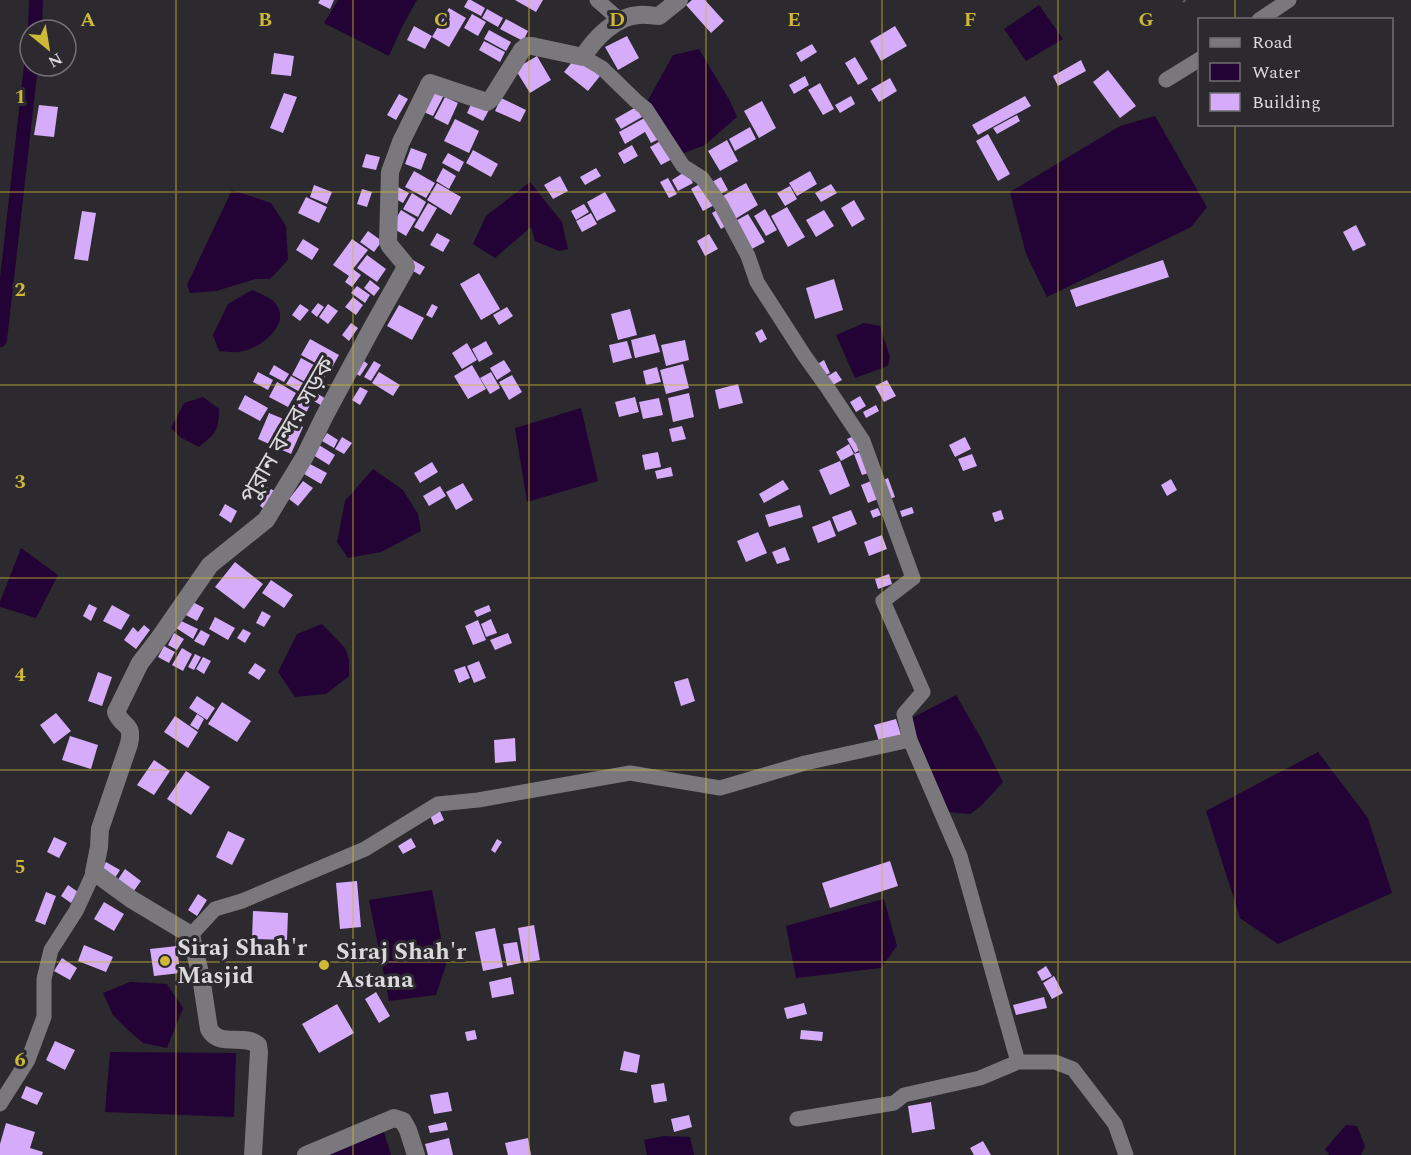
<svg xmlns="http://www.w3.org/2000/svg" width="1411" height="1155" font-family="Spectral,'Noto Sans Bengali',serif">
<rect width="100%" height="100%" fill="#2c2a2e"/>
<path fill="#230335" d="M338 0H417L402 27 389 56 324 23Z
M1039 5 1063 39 1026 61 1004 29Z
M699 49 730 101 737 117 705 145 681 154 647 102 673 55Z
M1155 116 1207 207 1191 227 1047 297 1026 254 1010 192 1120 126Z
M530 182 562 222 568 249 559 251 535 241 531 227 495 258 473 244 486 216Z
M232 190 271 203 286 226 288 260 270 279H256L216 291 190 293 187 285Z
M252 290C259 293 268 297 273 301 296 322 258 351 238 352 232 353 225 351 219 351L213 335 228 304Z
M864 323 880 326 890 357 888 366 855 378 836 335Z
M203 397 219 409C219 431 216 433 199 447L180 437 171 428 184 403Z
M581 408 598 481 527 502 515 428Z
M373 469 403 490 418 514 421 531 381 552 348 558 337 542 345 501Z
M21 548 58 575 36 618 0 607V602Z
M322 624 345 648 349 659V676L326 694 295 697 278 672 297 634Z
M956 695 982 740 1003 782 982 805 970 814 948 812 916 735 912 718Z
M1318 752 1368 818 1392 893 1278 944 1240 918 1206 811Z
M432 890 446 965 436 995 389 1001 369 900Z
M884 899 897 946 881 968 796 978 786 926Z
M130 982 167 984 183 1008 167 1048 143 1043 129 1031 113 1015 103 993Z
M110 1052 236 1053 234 1117 105 1112Z
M1346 1125 1357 1126 1365 1146 1361 1155H1329L1325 1149Z
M382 1126 391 1155H324Z
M663 1136 690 1137 694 1155H647L644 1140Z"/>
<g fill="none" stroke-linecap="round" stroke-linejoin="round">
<path stroke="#230335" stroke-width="14" d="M35 30 36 0
M0 340 31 66"/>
</g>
<path fill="#d6abf9" d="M320 0H334L330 9 318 3Z
M468 0H471L485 8 481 16 464 7Z
M515 0H543L536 12Z
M692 0H705L724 21 711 33 686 5Z
M449 8 466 18 449 47 432 37Z
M487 9 503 18 498 27 482 18Z
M472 14 486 22 478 36 464 28Z
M506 19 528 31 523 41 500 29Z
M414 26 432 36 425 49 407 40Z
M895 26 907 46 881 61 870 41Z
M489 30 511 42 506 51 484 39Z
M627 36 639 58 618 70 605 47Z
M484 41 505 52 500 62 479 50Z
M812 44 817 52 801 62 796 53Z
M274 53 294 56 291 76 271 74Z
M537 56 551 80 530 93 515 69Z
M576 57 600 76 588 91 564 72Z
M855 57 868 79 858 85 845 63Z
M1081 60 1086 71 1058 86 1053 76Z
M1108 70 1136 106 1120 118 1093 82Z
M805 76 809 85 794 94 789 85Z
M890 78 897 91 879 102 871 89Z
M820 83 834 109 823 115 808 90Z
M430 88 444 95 433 116 419 110Z
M284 93 297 97 283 133 270 128Z
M399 94 408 99 396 120 387 115Z
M851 96 855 104 840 113 835 105Z
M1025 96 1031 106 978 135 972 125Z
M445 97 458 103 448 125 434 118Z
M501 98 526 110 520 122 495 111Z
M473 100 490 108 483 121 467 113Z
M762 101 776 128 759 138 744 111Z
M39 105 58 107 54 137 34 135Z
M636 107 642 117 621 129 615 119Z
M1017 115 1020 121 997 134 993 128Z
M648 116 661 138 651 143 645 132 625 144 619 132Z
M455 119 479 131 469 153 444 141Z
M750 127 756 139 735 151 729 139Z
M988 134 1010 174 998 181 976 141Z
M664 139 674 158 661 165 650 147Z
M727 140 738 161 720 171 708 151Z
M632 145 638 156 624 164 618 153Z
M411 148 427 154 421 170 405 164Z
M473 150 498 164 491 177 466 163Z
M448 153 464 162 459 172 442 163Z
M366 154 380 157 376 170 362 167Z
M443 168 456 176 449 189 436 181Z
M596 168 601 176 585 185 580 177Z
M414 171 435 183 426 198 405 187Z
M686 171 693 183 678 191 672 180Z
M810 171 817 184 797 196 789 183Z
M560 176 568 191 553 199 544 185Z
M721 177 728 190 717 196 710 183Z
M668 178 677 194 669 198 660 182Z
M703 182 716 204 703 211 691 189Z
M437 183 461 197 451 215 427 200Z
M746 183 758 205 732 221 719 198Z
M831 184 837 193 821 202 815 193Z
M314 185 332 192 327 204 310 197Z
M790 186 797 199 785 206 777 193Z
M398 187 409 193 403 203 392 197Z
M362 189 372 192 367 207 357 204Z
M605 192 616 211 597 221 587 202Z
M412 193 426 202 418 217 403 209Z
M306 197 327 207 319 223 298 213Z
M854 200 865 219 852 227 841 208Z
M428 203 437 208 423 232 414 227Z
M584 204 589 212 576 220 571 211Z
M787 207 805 237 788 247 771 216Z
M720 208 729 224 721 229 712 213Z
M765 209 777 230 766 236 754 216Z
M401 210 416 219 406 236 391 227Z
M824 210 834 226 816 237 806 220Z
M82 211 96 213 88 261 74 259Z
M591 213 597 224 582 232 576 221Z
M748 214 765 242 748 251 732 223Z
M1356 225 1366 245 1353 251 1343 232Z
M368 231 382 241 374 252 360 242Z
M437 233 450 240 443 252 430 245Z
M709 234 718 249 705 256 697 241Z
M303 239 319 249 312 260 296 250Z
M352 239 368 250 353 269 361 275 352 287 345 282 349 276 333 265Z
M367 255 386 269 377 282 357 268Z
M411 259 425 267 420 275 406 267Z
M1163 260 1169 277 1076 307 1070 290Z
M479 273 500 309 481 320 460 284Z
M834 279 843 310 815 319 806 288Z
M370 280 380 288 374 296 364 288Z
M357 286 370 295 365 303 351 293Z
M353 297 363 305 356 315 345 307Z
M318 303 324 307 317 317 311 312Z
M300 304 309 310 300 321 292 315Z
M328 304 338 311 328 324 319 317Z
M432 304 438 307 432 318 426 315Z
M399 305 424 318 412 340 387 326Z
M507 307 513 316 499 325 493 315Z
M630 309 637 335 618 340 611 314Z
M351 323 358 328 349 341 342 335Z
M762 329 767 339 760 343 755 333Z
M655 334 660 352 635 358 631 340Z
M310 339 339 355 330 371 301 355Z
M685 340 689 360 666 366 661 345Z
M486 341 493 354 479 362 472 349Z
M627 341 632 358 613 363 609 345Z
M467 343 477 360 462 369 452 353Z
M301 358 327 372 318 389 292 375Z
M361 359 368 364 360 376 353 372Z
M504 360 511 371 497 380 490 368Z
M824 360 830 373 822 377 816 365Z
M374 361 381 365 371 381 364 377Z
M683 364 689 388 666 394 660 370Z
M274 365 289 374 284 382 269 374Z
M472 365 486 389 468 399 454 376Z
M657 367 661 382 646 385 643 371Z
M836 371 842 380 831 386 826 377Z
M258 372 273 380 268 390 253 382Z
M379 372 400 385 393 396 372 383Z
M491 372 500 388 490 394 480 378Z
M512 375 522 392 509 400 499 382Z
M291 376 310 387 305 395 286 384Z
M887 380 896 396 884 402 875 386Z
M277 382 296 393 288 407 269 397Z
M738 384 743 403 719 409 715 390Z
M360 387 368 391 360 405 352 400Z
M689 393 694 417 673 422 668 398Z
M299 394 312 401 304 417 290 409Z
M318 394 331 402 327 409 314 401Z
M245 395 268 408 260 421 238 409Z
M860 396 866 406 856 412 850 402Z
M635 397 639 412 619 417 615 402Z
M659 398 663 415 643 419 639 402Z
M876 405 879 411 866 418 863 412Z
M269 413 303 427 291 454 258 439Z
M682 426 686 439 672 442 669 429Z
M327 433 338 440 334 448 322 441Z
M856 435 863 448 855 453 847 439Z
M342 437 352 443 344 454 335 449Z
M965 437 971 449 955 457 949 445Z
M849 444 854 454 841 461 836 452Z
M319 445 335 455 329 465 313 455Z
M864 451 872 472 862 475 854 454Z
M658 452 661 467 645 470 642 455Z
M972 454 977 466 963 471 958 459Z
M840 461 850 486 830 495 819 470Z
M432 462 438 472 420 483 414 473Z
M310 464 327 473 321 484 304 474Z
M671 467 673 476 657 479 655 471Z
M888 478 895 497 887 500 879 482Z
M1171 479 1177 490 1167 496 1161 485Z
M783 480 789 489 764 503 759 494Z
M303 481 313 488 298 506 289 499Z
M871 481 878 499 868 503 861 485Z
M258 482 268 488 264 495 253 489Z
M463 483 473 500 456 510 446 492Z
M440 486 446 496 429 506 423 496Z
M271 489 280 494 269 512 260 506Z
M225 504 237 511 231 523 219 515Z
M800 505 803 517 769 527 765 515Z
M912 507 914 513 902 517 900 511Z
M878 508 881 515 873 518 870 511Z
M851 510 857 524 838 532 832 517Z
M1001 510 1004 519 995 522 992 513Z
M830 520 836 536 818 543 812 527Z
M758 532 767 553 746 562 737 541Z
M882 535 887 549 869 556 864 542Z
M785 547 790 560 777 564 772 552Z
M235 562 263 584 244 609 215 587Z
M889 574 892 584 878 589 875 579Z
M271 580 293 595 284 608 262 593Z
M191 601 204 608 197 621 184 614Z
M89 604 97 608 91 621 83 616Z
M112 605 130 615 121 630 103 621Z
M489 605 491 611 477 617 474 611Z
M262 611 271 616 264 627 256 623Z
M215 617 235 628 228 640 209 629Z
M177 619 198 629 193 639 173 626Z
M491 619 497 633 486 637 481 624Z
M478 620 486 640 473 645 465 626Z
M144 625 150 630 136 649 124 640 133 627 138 632Z
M243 629 251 633 245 643 237 638Z
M201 630 210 635 204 646 194 641Z
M174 633 184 639 177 650 168 645Z
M508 633 512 643 495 650 490 640Z
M164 646 175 652 169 663 158 657Z
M182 648 192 654 183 671 172 665Z
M195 654 201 657 194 670 188 667Z
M203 657 211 661 204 674 196 669Z
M479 661 486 678 474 683 467 666Z
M255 663 266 670 259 680 248 673Z
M465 666 470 678 459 683 454 670Z
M98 672 112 677 102 706 88 701Z
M688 678 695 701 681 706 674 682Z
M197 696 215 708 207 720 189 708Z
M222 702 251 721 237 742 208 724Z
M56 713 71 731 54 744 40 725Z
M197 714 204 719 198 730 190 725Z
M175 716 198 732 188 748 164 732Z
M896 719 902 738 880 745 874 725Z
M70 736 98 745 91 769 62 760Z
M515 738 516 761 495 763 494 740Z
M154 760 170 771 154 795 137 785Z
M186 771 210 787 191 815 167 799Z
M439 809 444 820 434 825 429 813Z
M228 831 245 839 232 865 216 857Z
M54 837 67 843 59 858 47 852Z
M411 838 416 847 403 854 398 846Z
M497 839 502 842 495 853 491 850Z
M890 861 898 886 830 908 822 883Z
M106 862 120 870 113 881 99 874Z
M125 869 141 881 131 895 115 884Z
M357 881 361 927 340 929 336 883Z
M68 885 78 892 71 903 61 896Z
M46 892 56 896 45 925 35 921Z
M198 894 207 900 197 916 188 910Z
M104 902 124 914 114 931 94 919Z
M253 911 288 913 287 940 252 939Z
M534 925 540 960 524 963 518 928Z
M495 928 503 967 483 971 475 932Z
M517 942 521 963 507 966 503 944Z
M84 945 113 957 106 972 78 961Z
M177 946 180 973 154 976 150 949Z
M62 958 77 968 70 980 54 971Z
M1046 966 1052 976 1042 981 1037 972Z
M1054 976 1063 993 1052 999 1043 983Z
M511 977 514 994 492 998 489 982Z
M376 992 390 1016 379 1023 365 999Z
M1044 997 1047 1008 1016 1015 1013 1005Z
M804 1003 807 1014 787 1019 784 1008Z
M337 1004 354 1033 319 1053 302 1024Z
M475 1030 477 1039 467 1041 465 1032Z
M801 1030 823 1032 822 1041 800 1039Z
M55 1041 75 1050 65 1070 46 1060Z
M624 1051 640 1055 637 1073 620 1070Z
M664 1083 667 1101 654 1103 651 1085Z
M26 1086 43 1093 37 1105 21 1098Z
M448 1092 452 1111 434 1114 430 1095Z
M931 1102 935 1129 912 1133 908 1106Z
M689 1115 692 1127 674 1132 671 1119Z
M446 1122 448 1130 430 1133 428 1126Z
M6 1123 35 1132 30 1148 43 1152 42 1155H0V1144Z
M449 1138 453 1155H428L425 1144Z
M528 1138 531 1155H508L505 1143Z
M983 1141 991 1155H974L970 1148Z"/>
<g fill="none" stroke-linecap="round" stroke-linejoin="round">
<path stroke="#615f63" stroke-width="2" stroke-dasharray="3 3" stroke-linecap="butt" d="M1183 2 1186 0"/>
<path stroke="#7a787c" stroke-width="15" d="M597 0 621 21
M1259 20 1289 0
M583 57 602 68 636 101 646 109 683 166 702 178 721 205 748 256 757 282 804 355 829 390 863 441 913 578 883 601 923 692 904 714 910 740 960 856 1018 1062
M1166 80 1200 59
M191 935 215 909 242 901 365 849 438 804 478 800 630 773 720 788 805 763 910 740
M0 1104 28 1060 44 1017V979L51 950 76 911 94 872
M797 1119 894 1103 904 1095 980 1078 1018 1062H1055L1073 1069 1115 1124 1126 1155"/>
<path stroke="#7a787c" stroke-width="18" d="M253 1155 259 1052 258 1045C244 1033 219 1048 209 1029L201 977 191 935 131 899 94 872 99 847 100 829 129 744C134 722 122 728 116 712L140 663 160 637 210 565 266 520 305 456 324 417 373 326 405 269 406 267 405 264 390 246 388 242 390 172 401 142 430 83 487 102 492 98 522 50 527 46H532L583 57C594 39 616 16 639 15 646 14 653 16 659 16L679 0
M306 1155 394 1118 403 1121 408 1130 416 1155"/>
</g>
<path fill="none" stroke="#ceb837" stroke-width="1.5" stroke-opacity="0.55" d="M176 0V1155M353 0V1155M529 0V1155M706 0V1155M882 0V1155M1058 0V1155M1235 0V20M1235 124V1155M0 192H1411M0 385H1411M0 578H1411M0 770H1411M0 962H1411"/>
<g fill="#ceb837" stroke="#2c2a2e" stroke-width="2">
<circle cx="165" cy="961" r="6"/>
<circle cx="324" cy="965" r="6"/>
</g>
<g text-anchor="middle" stroke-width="6" stroke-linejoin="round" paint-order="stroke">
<g font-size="24" fill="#dad9db" stroke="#2c2a2e">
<text transform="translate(287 430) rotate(-60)" y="8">পুরান বন্দর সড়ক</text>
</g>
<g font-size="24" font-weight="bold" fill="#dad9db" stroke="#2c2a2e" text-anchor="start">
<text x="177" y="955">Siraj Shah'r<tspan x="177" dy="28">Masjid</tspan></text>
<text x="336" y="959">Siraj Shah'r<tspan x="336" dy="28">Astana</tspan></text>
</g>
</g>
<g font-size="20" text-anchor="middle" font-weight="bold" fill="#ceb837" stroke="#2c2a2e" stroke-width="6" stroke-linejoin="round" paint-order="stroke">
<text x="88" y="26">A</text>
<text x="265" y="26">B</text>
<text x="441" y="26">C</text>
<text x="617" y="26">D</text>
<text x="794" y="26">E</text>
<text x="970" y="26">F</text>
<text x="1146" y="26">G</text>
<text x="20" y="103">1</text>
<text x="20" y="296">2</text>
<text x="20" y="488">3</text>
<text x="20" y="681">4</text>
<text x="20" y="873">5</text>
<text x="20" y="1066">6</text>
</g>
<rect x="1198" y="18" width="195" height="108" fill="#2c2a2e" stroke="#727073" stroke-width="1.5"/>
<rect x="1210" y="38" width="30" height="9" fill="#7a787c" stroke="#727073" stroke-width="1.5"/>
<text x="1252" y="48" font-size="18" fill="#dad9db">Road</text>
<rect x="1210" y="63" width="30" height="18" fill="#230335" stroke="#727073" stroke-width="1.5"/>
<text x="1252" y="78" font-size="18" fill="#dad9db">Water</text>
<rect x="1210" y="93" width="30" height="18" fill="#d6abf9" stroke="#727073" stroke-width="1.5"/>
<text x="1252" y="108" font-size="18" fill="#dad9db">Building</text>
<g transform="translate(48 48) rotate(150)"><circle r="28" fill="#2c2a2e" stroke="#727073" stroke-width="1.5"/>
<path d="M0-4.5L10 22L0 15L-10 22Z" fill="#ceb837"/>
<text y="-9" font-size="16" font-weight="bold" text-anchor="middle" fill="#dad9db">N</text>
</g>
</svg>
